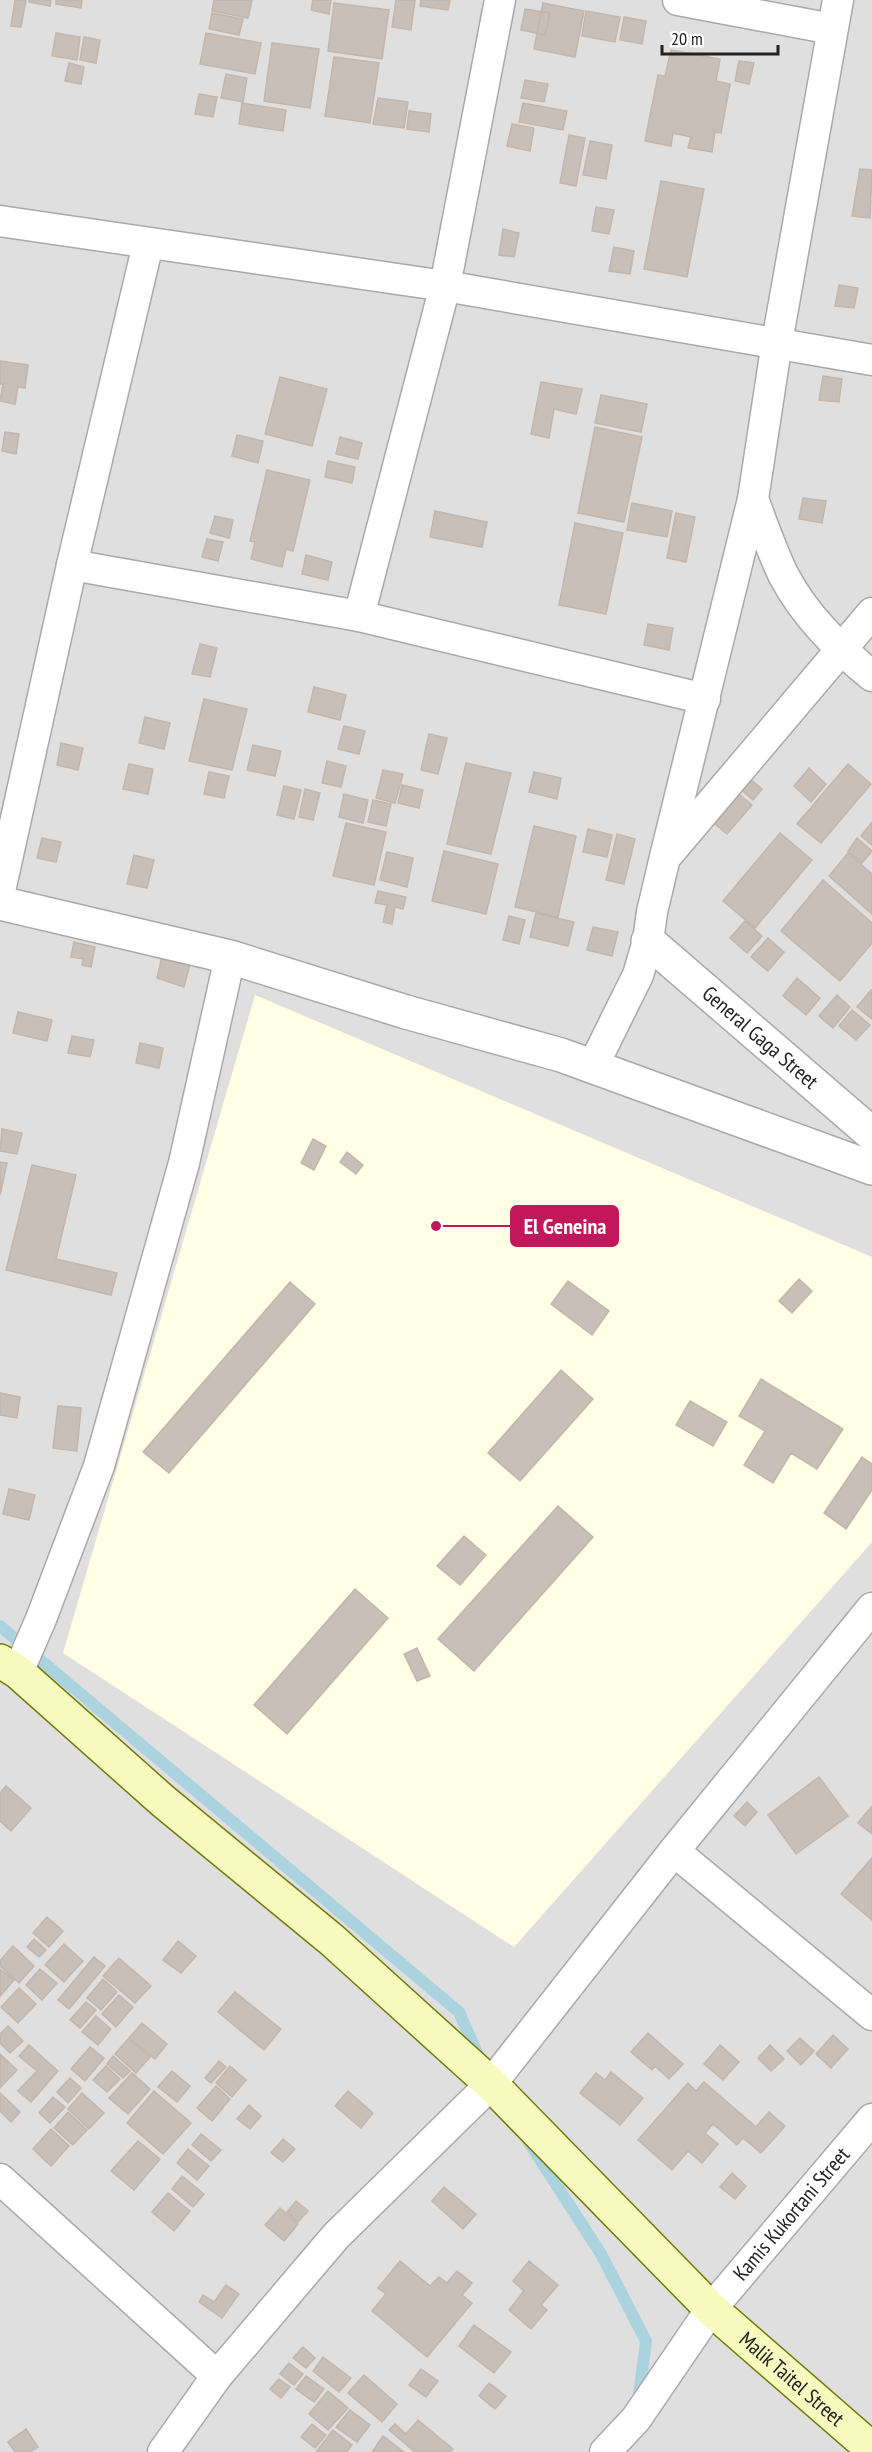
<svg xmlns="http://www.w3.org/2000/svg" width="872" height="2452" font-family="'PT Sans Narrow',sans-serif">
<rect width="100%" height="100%" fill="#f2efe9"/>
<path fill="#e0dfdf" d="M0 0H872V2452H0Z"/>
<path fill="#ffffe5" d="M255 995 872 1257V1542L514 1947 63 1653Z"/>
<g fill="none" stroke-linecap="round" stroke-linejoin="round">
<path stroke="#aad3df" stroke-width="12" d="M0 1626 459 2012 481 2062
M528 2141 601 2254 646 2341 638 2403"/>
</g>
<path fill="#c7bfb8" stroke="#c4b6ab" stroke-width="1.5" d="M15 0H26L21 27 11 26Z
M29 0H51L50 6 29 2Z
M56 0H82L81 8 56 4Z
M214 0H252L248 18 212 11Z
M313 0H331L329 14 311 10Z
M396 0H415L411 30 392 27Z
M421 0H450L448 10 420 6Z
M334 3 389 10 382 59 328 51Z
M543 3 584 11 575 57 534 49Z
M525 9 550 13 545 35 521 30Z
M586 11 620 17 615 42 582 36Z
M212 13 243 19 239 35 209 29Z
M624 17 646 21 642 44 620 40Z
M56 33 80 37 77 60 52 56Z
M206 33 261 43 255 74 200 64Z
M84 37 100 40 96 63 80 60Z
M272 43 319 49 310 108 264 101Z
M671 50 720 59 716 81 730 84 721 133 715 132 712 152 688 148 691 137 673 133 671 146 645 141 658 75 665 76Z
M334 57 379 63 370 123 325 116Z
M739 61 754 63 749 84 735 81Z
M69 63 84 67 81 84 65 81Z
M226 74 247 78 243 102 221 98Z
M525 80 548 84 544 102 521 98Z
M199 94 217 97 213 117 195 114Z
M378 98 408 102 404 128 373 124Z
M242 103 286 110 283 131 239 124Z
M523 103 567 111 563 130 519 122Z
M409 111 431 114 429 132 407 129Z
M512 124 534 128 530 151 507 146Z
M569 135 585 138 576 186 560 183Z
M590 141 612 145 606 179 583 175Z
M860 169 872 170 870 218 852 216Z
M661 181 704 189 687 277 644 269Z
M596 207 614 210 609 234 592 231Z
M503 229 519 233 514 257 499 255Z
M614 247 634 251 630 274 609 271Z
M839 285 858 288 854 308 835 306Z
M0 361 28 365 25 388 18 387 15 404 0 401 3 384H0Z
M823 376 842 379 839 402 819 400Z
M280 377 327 389 312 446 265 434Z
M541 382 582 389 576 414 554 409 549 438 531 434Z
M601 395 647 404 641 432 595 423Z
M595 427 642 437 624 522 578 513Z
M5 432 19 434 16 454 2 451Z
M237 435 263 441 258 463 232 456Z
M340 437 362 443 358 459 336 454Z
M328 461 355 467 352 483 325 477Z
M267 470 310 480 293 551 286 549 282 567 251 559 255 542 250 541Z
M803 498 826 501 822 523 799 519Z
M632 503 672 511 667 537 627 530Z
M435 511 487 522 482 547 430 537Z
M676 513 695 517 686 562 667 558Z
M215 516 233 520 229 538 210 533Z
M575 523 623 533 606 614 559 605Z
M207 539 223 542 218 561 202 557Z
M306 555 332 562 328 580 302 574Z
M648 624 673 628 669 650 644 645Z
M200 644 217 648 210 677 192 674Z
M314 687 346 695 340 720 308 712Z
M204 699 247 709 232 770 189 761Z
M145 717 170 723 164 749 139 743Z
M344 726 365 731 359 754 338 749Z
M429 734 447 738 438 774 421 770Z
M61 743 83 748 78 770 57 765Z
M253 745 281 751 275 776 247 770Z
M327 761 346 766 341 787 322 783Z
M466 763 511 773 491 854 447 844Z
M129 764 153 769 148 794 123 789Z
M848 764 871 784 821 843 797 824Z
M809 768 826 784 811 802 794 786Z
M383 770 403 774 395 803 376 798Z
M209 772 229 776 224 798 204 794Z
M534 772 561 778 557 799 529 792Z
M750 779 762 789 753 800 741 790Z
M402 785 423 790 419 808 398 803Z
M284 786 301 790 294 819 277 815Z
M305 789 320 793 313 820 299 817Z
M734 790 752 805 727 834 709 819Z
M344 794 368 800 363 823 339 817Z
M373 800 391 804 386 826 368 822Z
M872 822V845L861 836Z
M346 823 386 832 374 885 333 876Z
M534 826 576 836 558 917 515 907Z
M588 829 612 835 607 857 583 852Z
M780 833 812 860 755 928 723 901Z
M617 834 635 839 624 884 606 880Z
M42 838 61 842 56 862 37 858Z
M857 838 872 851 862 863 848 851Z
M444 851 498 864 486 914 432 901Z
M387 852 413 858 407 887 380 880Z
M848 853 872 874V914L829 876Z
M134 855 154 860 147 888 127 884Z
M823 880 872 923V943L840 981 781 931Z
M378 891 406 897 403 909 395 907 392 924 383 922 387 905 375 903Z
M536 913 574 922 568 946 530 937Z
M509 916 525 920 519 944 503 940Z
M745 921 762 936 747 953 730 938Z
M593 927 618 932 612 956 587 950Z
M768 938 784 952 768 971 751 957Z
M74 942 95 947 91 967 82 965 83 959 71 957Z
M162 956 190 964 184 987 157 978Z
M797 978 820 998 806 1015 783 996Z
M871 990H872V1019L857 1007Z
M837 995 850 1007 833 1028 819 1016Z
M852 1010 870 1025 856 1040 839 1026Z
M18 1012 52 1020 47 1041 13 1033Z
M72 1036 94 1040 90 1057 68 1053Z
M140 1043 163 1048 159 1068 136 1063Z
M2 1129 22 1133 17 1154 0 1151Z
M313 1139 326 1146 314 1170 301 1163Z
M347 1152 363 1165 356 1174 340 1162Z
M0 1162 7 1163 0 1195Z
M32 1165 76 1175 56 1259 117 1273 111 1295 6 1270Z
M799 1279 812 1291 792 1313 779 1301Z
M568 1281 609 1311 592 1335 551 1304Z
M290 1282 315 1304 169 1473 143 1452Z
M561 1370 593 1399 520 1481 488 1453Z
M761 1379 843 1429 817 1469 791 1453 773 1483 744 1465 765 1431 739 1416Z
M0 1393 20 1397 17 1418 0 1415Z
M690 1401 727 1422 713 1446 676 1425Z
M58 1406 81 1408 77 1451 53 1448Z
M862 1457 872 1464V1490L846 1529 824 1513Z
M9 1489 35 1495 29 1520 3 1514Z
M558 1506 593 1537 474 1671 438 1639Z
M464 1536 486 1555 460 1585 437 1566Z
M355 1589 388 1618 287 1734 254 1705Z
M417 1648 430 1676 417 1681 404 1654Z
M819 1777 848 1816 796 1854 768 1815Z
M6 1786 31 1808 11 1831 0 1821V1793Z
M747 1802 757 1812 745 1826 734 1816Z
M872 1806V1834L858 1823Z
M872 1858V1920L841 1894Z
M47 1917 63 1931 49 1947 33 1933Z
M34 1939 46 1950 39 1957 27 1947Z
M178 1941 196 1956 181 1973 163 1960Z
M64 1944 83 1961 64 1982 45 1965Z
M13 1946 34 1966 19 1983 0 1966V1961Z
M94 1957 105 1966 69 2009 58 2000Z
M119 1958 151 1986 135 2003 103 1976Z
M0 1969 14 1980 0 1996Z
M40 1969 57 1983 42 2000 26 1985Z
M103 1979 117 1992 101 2010 87 1998Z
M19 1988 36 2004 18 2023 1 2007Z
M235 1992 281 2029 264 2050 218 2012Z
M119 1995 133 2007 116 2027 102 2014Z
M86 2002 96 2010 80 2028 70 2020Z
M96 2016 111 2029 98 2045 82 2032Z
M142 2023 167 2044 155 2059 129 2038Z
M8 2026 23 2041 10 2053 0 2043V2034Z
M648 2033 683 2064 669 2079 655 2066 652 2070 631 2052Z
M833 2035 848 2049 831 2068 816 2054Z
M800 2038 814 2051 801 2065 787 2051Z
M128 2039 150 2057 136 2073 115 2054Z
M29 2045 58 2071 31 2102 18 2091 37 2071 19 2056Z
M720 2045 739 2062 723 2080 704 2064Z
M770 2045 784 2059 771 2071 758 2058Z
M90 2047 104 2058 85 2081 71 2069Z
M0 2054 17 2070 0 2088Z
M113 2056 130 2071 123 2078 107 2064Z
M219 2061 226 2067 211 2083 205 2078Z
M106 2066 120 2079 107 2092 93 2080Z
M230 2066 246 2080 232 2097 216 2083Z
M172 2071 190 2086 177 2102 158 2087Z
M611 2072 643 2098 620 2125 580 2093 596 2073 605 2080Z
M132 2073 150 2089 128 2114 109 2098Z
M70 2078 81 2088 68 2103 57 2092Z
M704 2082 756 2127 769 2112 785 2126 761 2153 743 2138 737 2145 713 2124 705 2133 718 2144 702 2163 688 2151 672 2170 638 2140 688 2083 696 2091Z
M216 2086 230 2099 212 2121 197 2108Z
M154 2091 191 2123 163 2154 127 2123Z
M348 2091 373 2113 361 2128 335 2106Z
M0 2093 20 2112 11 2122 0 2111Z
M82 2093 104 2113 89 2129 68 2109Z
M53 2097 65 2107 50 2123 39 2113Z
M249 2105 261 2116 250 2129 237 2119Z
M68 2112 87 2130 73 2145 54 2128Z
M51 2129 69 2146 51 2166 33 2149Z
M201 2134 221 2150 211 2161 192 2145Z
M283 2139 295 2149 283 2162 271 2153Z
M138 2141 160 2159 134 2190 111 2171Z
M188 2149 209 2166 197 2180 177 2163Z
M732 2173 746 2186 735 2199 720 2187Z
M182 2176 204 2194 193 2207 172 2189Z
M444 2187 476 2214 463 2229 432 2201Z
M168 2193 190 2211 174 2231 152 2212Z
M296 2201 308 2211 298 2222 287 2212Z
M280 2208 298 2224 284 2241 265 2225Z
M400 2261 430 2286 439 2277 447 2283 457 2271 472 2283 462 2295 472 2303 427 2357 372 2311 386 2294 378 2288Z
M529 2261 558 2285 541 2305 547 2310 531 2329 509 2310 524 2291 513 2281Z
M226 2285 239 2294 222 2318 199 2302 203 2295 214 2302Z
M474 2325 511 2352 494 2373 459 2346Z
M303 2347 315 2358 306 2368 293 2358Z
M323 2357 351 2378 339 2392 313 2371Z
M289 2363 303 2374 294 2385 280 2374Z
M421 2369 438 2381 426 2397 409 2385Z
M364 2375 397 2404 382 2422 348 2393Z
M306 2376 324 2389 314 2402 296 2389Z
M279 2379 290 2387 281 2398 270 2389Z
M489 2383 506 2396 495 2409 479 2396Z
M328 2391 348 2408 328 2430 309 2414Z
M350 2410 370 2425 357 2442 336 2427Z
M418 2420 453 2449 450 2452H415L389 2430 395 2424 406 2434Z
M312 2424 326 2435 315 2448 301 2437Z
M26 2429 38 2447 30 2452H15L8 2442Z
M333 2430 352 2445 347 2452H316Z
M383 2436 404 2452H372Z"/>
<g fill="none" stroke-linecap="round" stroke-linejoin="round">
<g stroke="#a9a9a9" stroke-width="33">
<g id="minor">
<path d="M678 0 832 29"/>
<path d="M0 221 445 286 872 360"/>
<path d="M753 499C763 525 772 552 784 576 805 616 838 648 872 676"/>
<path d="M72 565 359 616 705 699"/>
<path d="M359 616 445 286 500 0"/>
<path d="M669 853 872 613"/>
<path d="M0 891 72 565 148 244"/>
<path d="M593 1066 638 975 648 941 652 912 665 857 753 499 777 342 838 0"/>
<path d="M18 1672 41 1619 99 1466 184 1163 230 957"/>
<path d="M674 1851 872 2015"/>
<path d="M0 2179 217 2376"/>
<path d="M163 2452 217 2376 336 2236 491 2084 674 1851 872 1608"/>
<path id="s1" d="M605 2452 636 2419 711 2309 872 2119"/>
</g>
</g>
<g stroke="#a9a9a9" stroke-width="36">
<g id="tertiary">
<path d="M0 903 230 957 406 1012 561 1055 872 1168"/>
<path id="s2" d="M648 941 872 1134"/>
</g>
</g>
<g stroke="#707d05" stroke-width="36">
<g id="secondary">
<path id="s3" d="M0 1661 18 1672 163 1801 332 1940 491 2084 711 2309 872 2449"/>
</g>
</g>
<use href="#minor" stroke="#fff" stroke-width="30"/>
<use href="#tertiary" stroke="#fff" stroke-width="33"/>
<use href="#secondary" stroke="#f7fabf" stroke-width="33"/>
</g>
<g text-anchor="middle" stroke-width="4.5" stroke-linejoin="round" paint-order="stroke">
<g font-size="21" fill="#222" stroke="#fff">
<text dy="7" stroke="none"><textPath href="#s2" startOffset="148">General Gaga Street</textPath></text>
<text dy="7" stroke="none"><textPath href="#s1" startOffset="303">Kamis Kukortani Street</textPath></text>
<text dy="7" stroke="none"><textPath href="#s3" startOffset="1070">Malik Taitel Street</textPath></text>
</g>
</g>
<path fill="none" stroke="#c2185b" stroke-width="2" d="M436 1226L511 1226"/>
<circle fill="#c2185b" stroke="#fff" stroke-width="2" cx="436" cy="1226" r="6"/>
<rect fill="#c2185b" stroke="#c2185b" stroke-width="2" x="511" y="1206" width="107" height="40" rx="6"/>
<g font-size="22" text-anchor="middle" font-weight="bold" fill="#fff">
<text x="565" y="1234">El Geneina</text>
</g>
<path d="M662 45v9h116v-9" fill="none" stroke="#222222" stroke-width="3"/>
<text x="671" y="45" font-size="18" fill="#222222" stroke="#ffffff" stroke-width="4.5" paint-order="stroke">20 m</text>
</svg>
